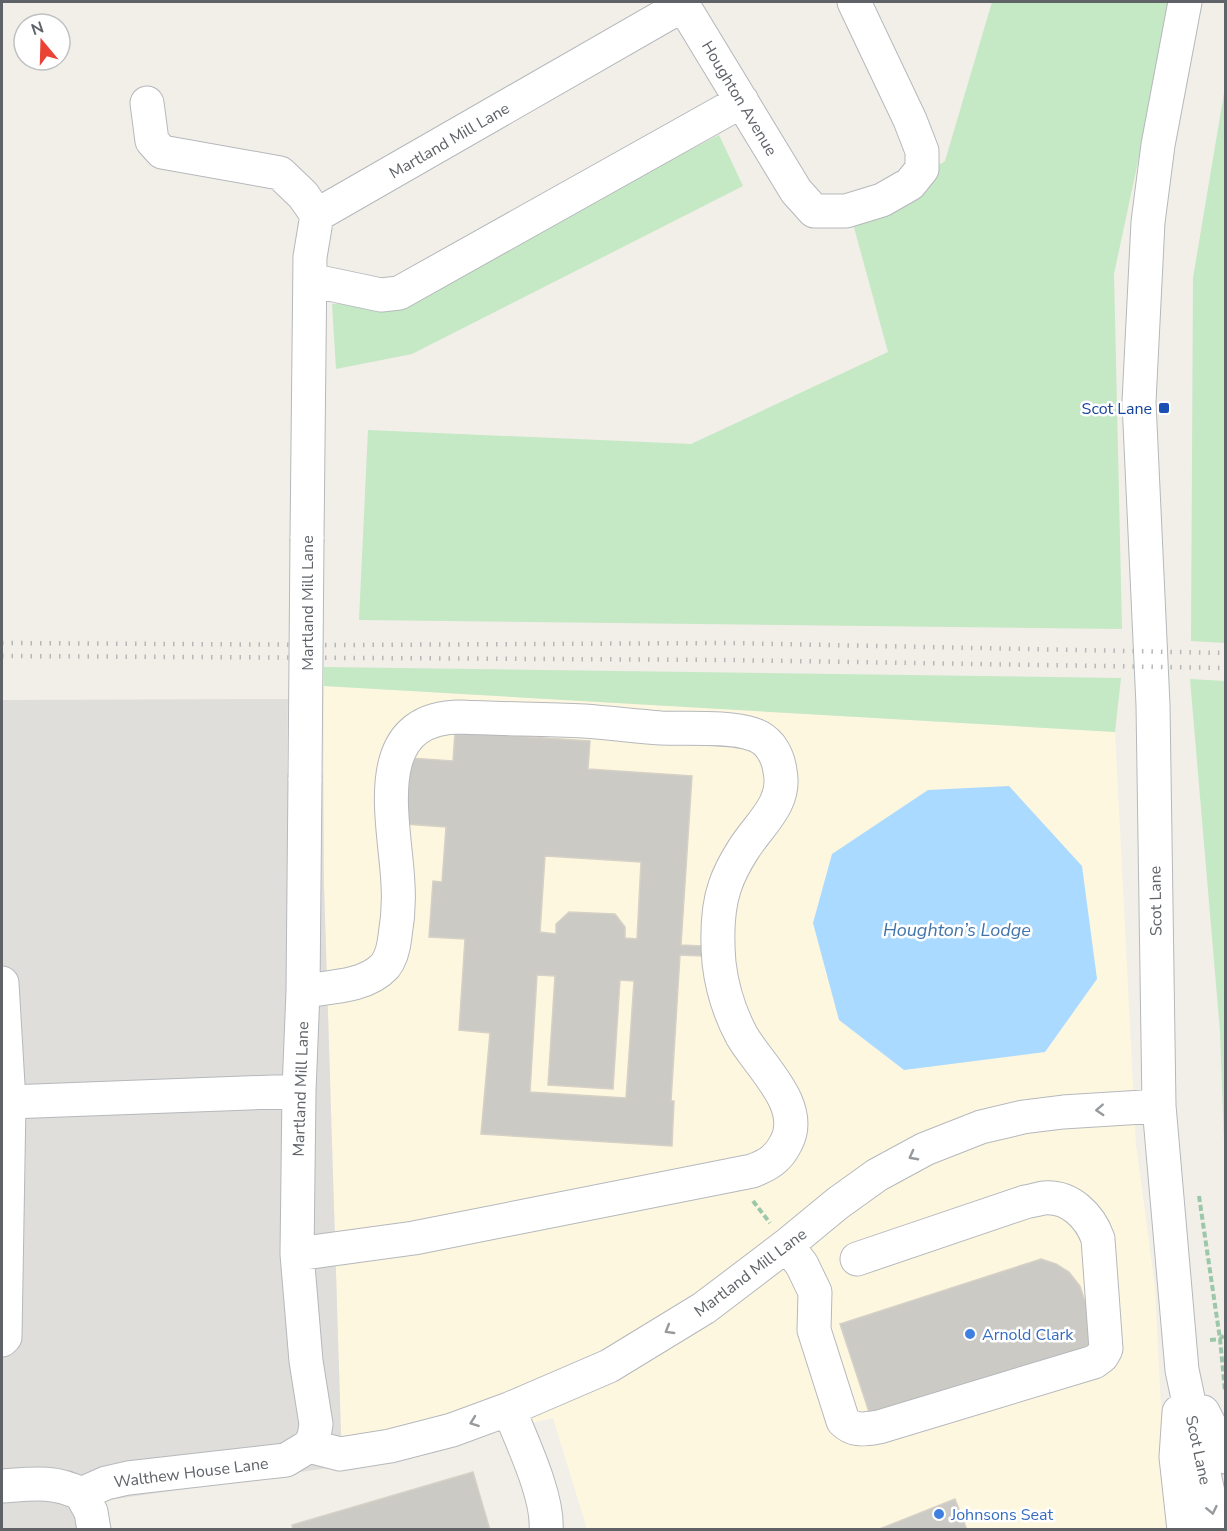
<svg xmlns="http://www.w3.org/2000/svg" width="1227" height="1531" font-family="'Nunito Sans',sans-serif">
<rect width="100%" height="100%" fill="#f1efe8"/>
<path fill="#fef7e0" d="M324 686 1115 732 1136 1145 1155 1287 1167 1529H587L553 1418 342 1466 324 884Z"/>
<path fill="#e0deda" d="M288 699 287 777H323L324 884 342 1466 74 1505 79 1529H2V700Z"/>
<path fill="#c5e8c5" d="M992 2H1172L1114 274 1122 629 359 620 368 430 691 444 888 352 852 220 945 161Z
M1225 87V643L1191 641 1193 278Z
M719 135 743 186 412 354 336 369 332 304 401 300Z
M324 667 1121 678 1115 732 324 686Z
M1190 679 1225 681V1170L1220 1031Z"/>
<path fill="#aadaff" d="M1009 786 1082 866 1097 979 1045 1052 904 1070 839 1020 813 923 832 854 928 790Z"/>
<path fill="#cccac5" stroke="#d6d1c6" stroke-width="1.5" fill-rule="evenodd" d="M455 732 590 741 588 769 692 776 681 945 702 946V956L680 955 671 1101H674L672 1146 481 1134 490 1033 459 1030 465 939 429 937 433 881 442 882 446 827 405 824 410 758 453 761ZM545 856 641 862 637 939 625 938V927L615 914 569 912 556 924V934L540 932ZM537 975 555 976 548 1085 613 1089 620 980 634 981 626 1098 530 1092Z
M1041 1259 1056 1264 1069 1272 1080 1286 1099 1344 871 1418 840 1324Z
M473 1472 490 1530H293L292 1525Z
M955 1499 967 1530H877Z"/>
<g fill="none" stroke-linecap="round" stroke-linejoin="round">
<g stroke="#b5b8bc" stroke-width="35">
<path id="minor" d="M1185 2 1158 145 1148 222 1139 402 1153 705 1159 1106 1182 1370 1216 1530
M683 5 796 191 814 211H846L882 200 910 184 922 169V151L910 120 854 2
M147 103 152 141 162 152 280 173 303 195 317 215
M310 280 381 295 399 293 742 101
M307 539 310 257 317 215 683 5 684 2
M305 778 303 991 299 1091 297 1254 306 1361 316 1424 314 1437 309 1446
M2 983 9 1102 5 1337 2 1340
M9 1102 299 1091
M787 1245 802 1265 815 1292 814 1330 843 1421C854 1432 865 1429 879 1427L1094 1362 1102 1356 1106 1349 1098 1239C1090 1216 1070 1196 1044 1198 1038 1199 1031 1201 1025 1202L857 1259
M297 1254 414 1238 752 1171C768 1165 778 1159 786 1143 806 1106 760 1067 742 1036 730 1014 722 988 719 963 717 939 717 909 725 886 729 874 736 861 743 850 759 824 787 804 780 771 779 762 776 754 770 746 765 740 759 736 752 734 730 726 686 729 661 728 635 726 610 723 584 721 543 719 502 719 461 717 364 717 396 826 398 885 399 902 398 919 395 936 394 946 392 957 385 966 366 987 329 987 303 991
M509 1409C521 1440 549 1497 546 1530
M1179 1412 1176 1457 1184 1530
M1203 1412 1226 1457
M309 1446 340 1454 390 1446 452 1430 509 1409 609 1366 704 1308 787 1245 838 1203 877 1175 925 1149 981 1127 1023 1117 1063 1112 1159 1106
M2 1486C31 1484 54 1480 81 1494
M81 1494 106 1483 128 1478 286 1460 309 1446
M81 1494 91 1512 94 1530"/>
</g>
<path stroke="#9cc7a9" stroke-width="4" stroke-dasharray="6 3" stroke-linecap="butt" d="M1199 1196 1220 1339 1225 1391
M753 1201 770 1223
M1210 1340 1220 1339 1226 1334"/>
<use href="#minor" stroke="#fff" stroke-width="33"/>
<path stroke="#b6b7b8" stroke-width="4.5" stroke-dasharray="1.5 8" stroke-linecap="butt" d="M2 643 343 645 728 643 1226 653
M2 656 728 660 1226 668"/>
<g stroke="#b5b8bc" stroke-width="35" stroke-linecap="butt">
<path id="minor-bridge" d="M305 778 307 539"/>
</g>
<use href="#minor-bridge" stroke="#fff" stroke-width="33"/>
</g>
<defs><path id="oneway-chevron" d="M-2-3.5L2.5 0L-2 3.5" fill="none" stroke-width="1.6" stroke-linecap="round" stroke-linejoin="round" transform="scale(1.5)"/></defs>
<g stroke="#979a9d">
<use href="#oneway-chevron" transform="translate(1100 1110) rotate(177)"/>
<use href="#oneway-chevron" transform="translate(913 1156) rotate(152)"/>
<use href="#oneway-chevron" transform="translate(669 1330) rotate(149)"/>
<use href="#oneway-chevron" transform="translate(474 1422) rotate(160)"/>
<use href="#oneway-chevron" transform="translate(1212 1510) rotate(78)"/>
</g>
<rect fill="#1a4fb4" stroke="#fff" stroke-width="2" x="1158" y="402" width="12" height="12" rx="3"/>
<g fill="#3f7fe0" stroke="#fff" stroke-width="2">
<circle cx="970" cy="1334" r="6"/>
<circle cx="939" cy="1514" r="6"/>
</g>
<g text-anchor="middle" stroke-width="5" stroke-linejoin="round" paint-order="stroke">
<g font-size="16" fill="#5f6368" stroke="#fff">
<text transform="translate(740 98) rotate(59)" y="6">Houghton Avenue</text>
<text transform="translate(449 140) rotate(-30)" y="6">Martland Mill Lane</text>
<text transform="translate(307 603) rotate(-90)" y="6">Martland Mill Lane</text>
<text transform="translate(1155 901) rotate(-91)" y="6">Scot Lane</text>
<text transform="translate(300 1089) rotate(-88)" y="6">Martland Mill Lane</text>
<text transform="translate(750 1272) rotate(-37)" y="6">Martland Mill Lane</text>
<text transform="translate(1199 1450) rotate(78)" y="6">Scot Lane</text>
<text transform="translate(191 1472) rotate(-7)" y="6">Walthew House Lane</text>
</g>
<g font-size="16" fill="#164399" stroke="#fff" text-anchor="end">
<text x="1152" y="414">Scot Lane</text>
</g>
<g font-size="16" fill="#366cbe" stroke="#fff" text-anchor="start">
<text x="982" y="1340">Arnold Clark</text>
<text x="951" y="1520">Johnsons Seat</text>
</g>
<g font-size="18" font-style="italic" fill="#4174aa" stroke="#fff">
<text x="957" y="936">Houghton’s Lodge</text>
</g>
</g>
<rect width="1227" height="1531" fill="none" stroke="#5f6368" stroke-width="6"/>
<g transform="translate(42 42) rotate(341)"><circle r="28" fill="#ffffff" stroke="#bfc1c3" stroke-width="1.5"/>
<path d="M0-4.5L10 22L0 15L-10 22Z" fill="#ea4335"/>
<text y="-9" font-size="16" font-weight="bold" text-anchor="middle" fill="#5f6368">N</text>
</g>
</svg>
